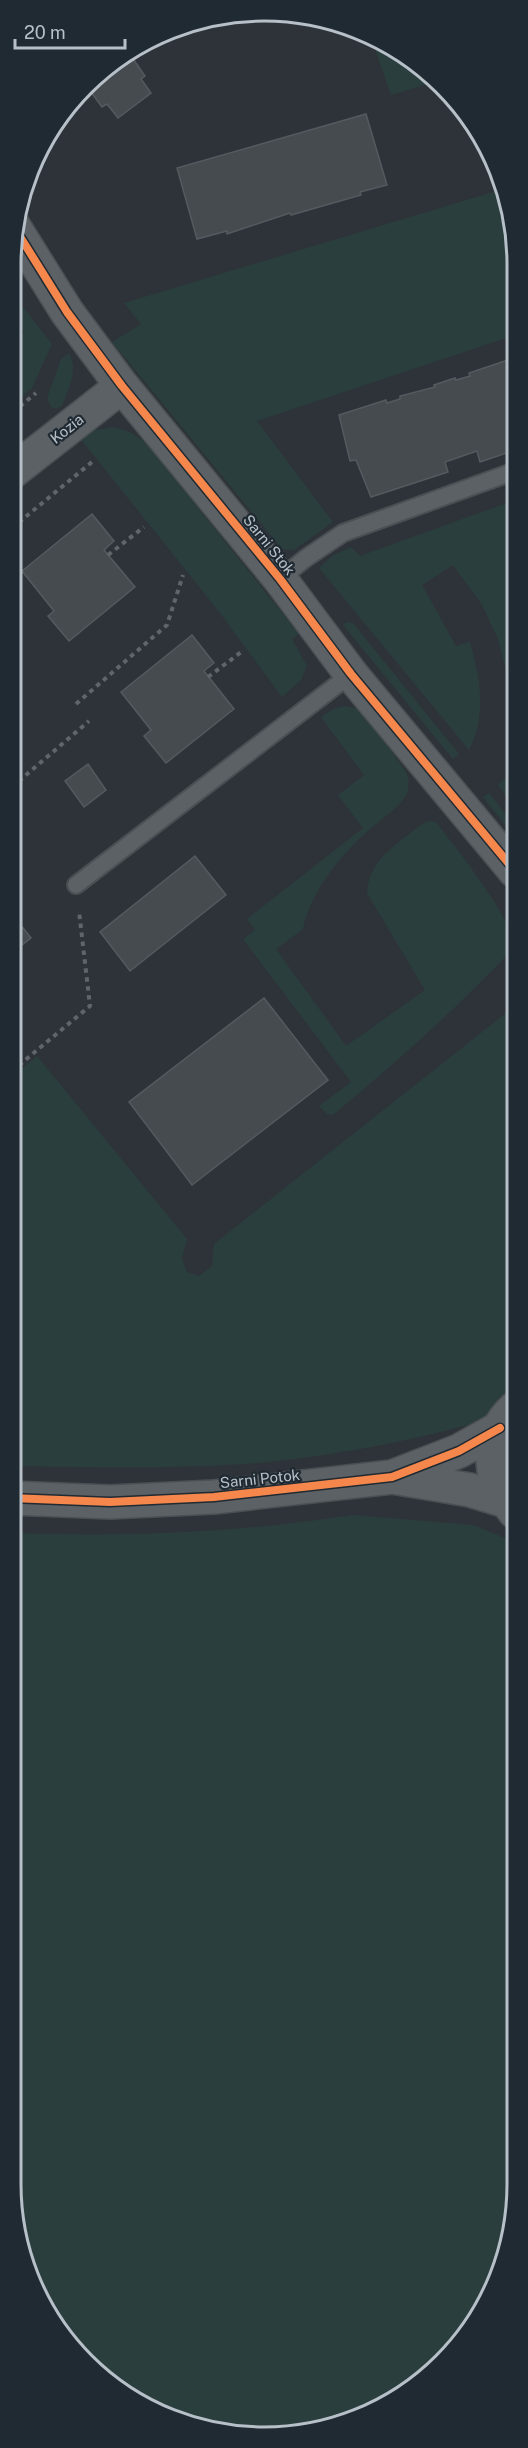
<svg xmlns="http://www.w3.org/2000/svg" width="528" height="2448" font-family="'Public Sans',sans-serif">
<rect width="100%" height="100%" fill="#2d3338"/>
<path fill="#2b3e3e" d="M370 35 376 37 438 81 391 95Z
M503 189 515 231V335L257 421 333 522 294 550 282 549 112 342 141 324 124 303Z
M17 308H24L52 344 32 388 13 403V340L24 332 13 314V311Z
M69 353C79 371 68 389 62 406L56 409 51 407 47 398 61 359Z
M115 427 130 432 146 443 299 634 292 639 307 666 301 680 282 697 217 609 79 437 96 430Z
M515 500V707L498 639 482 605 453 565 422 585 456 646 470 642C480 677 487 715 469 750L319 568 332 556 351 547 360 556Z
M347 622 353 623 459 754 453 759 343 625Z
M345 706 359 709 367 716 406 772C409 780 410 787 406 795 398 809 381 819 369 830 340 856 311 890 303 929L276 949 346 1046 425 990 367 893C369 858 398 844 423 823L429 821 436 822C456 848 511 916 515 947 458 1007 397 1062 333 1115L327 1114 319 1106 351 1082 243 939 255 930 247 919 363 828 338 795 364 775 321 717 333 709Z
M515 761V808L498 785 509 774Z
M489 793 515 826V838L483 797Z
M515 1006V1411C428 1439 317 1461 225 1465 154 1469 83 1467 11 1466L12 1077 37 1056 187 1239 182 1259 187 1272 199 1276 212 1266 214 1244Z
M352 1515 473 1525 515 1542V2217L484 2310 419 2385 345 2424 247 2437 152 2412 74 2351 30 2281 11 2184V1533C125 1537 239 1533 352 1515Z"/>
<path fill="#464b50" stroke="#545a5f" stroke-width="1.5" d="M125 55 131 62 134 60 145 76 141 79 151 93 118 118 107 104 102 107 91 92 94 89 90 85 110 63Z
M366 114 387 185 360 192 361 195 291 215 290 213 227 234V231L197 239 177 168Z
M508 360 509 363 515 361V450L480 462 477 451 445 462 448 472 371 497 356 460 350 461 339 415 386 400 387 403 400 399V396L435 387 434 385 455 378 456 380 470 376 469 373Z
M92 514 114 541 104 550 135 587 69 641 48 616 54 611 22 571Z
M192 635 214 663 204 671 234 709 166 763 144 736 151 730 121 692Z
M12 664 20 675 12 681Z
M88 764 106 790 84 807 65 781Z
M195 856 226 895 130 971 100 932Z
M12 914 31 938 12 953Z
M264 998 328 1080 192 1185 129 1102Z"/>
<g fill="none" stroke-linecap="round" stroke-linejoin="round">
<g stroke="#4a4f53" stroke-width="20">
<path id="service" d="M280 579 306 558 343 533 515 471
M76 885 351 674"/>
</g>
<g stroke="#4a4f53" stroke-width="36">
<path id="minor" d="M14 227 67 312 122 386 280 579 351 674 515 871
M12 472 122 386"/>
</g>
<g stroke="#4a4f53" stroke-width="36">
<path id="tertiary" d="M392 1477 470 1490 506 1501
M11 1498 110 1502 214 1497 392 1477 459 1451 500 1428
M515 1512C489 1481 482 1438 515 1408"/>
</g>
<path stroke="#60656a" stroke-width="4" stroke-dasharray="4.5 4.5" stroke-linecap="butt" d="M13 412 36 393
M12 528 92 462
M108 555 144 527
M208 677 244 650
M76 704 167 625 183 575
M12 787 89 721
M12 895 19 905
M12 1071 90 1006 79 911"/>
<use href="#service" stroke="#5c6166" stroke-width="16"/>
<use href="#minor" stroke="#5c6166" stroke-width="33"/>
<use href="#tertiary" stroke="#5c6166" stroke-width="33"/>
<g stroke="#202a32" stroke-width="11">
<path id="cycleway" d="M14 227 67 312 122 386 280 579 351 674 515 871
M11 1498 110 1502 214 1497 392 1477 459 1451 500 1428"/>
</g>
<use href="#cycleway" stroke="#f5874c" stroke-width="8"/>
</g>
<g text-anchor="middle" stroke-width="4.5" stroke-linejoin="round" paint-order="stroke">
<g font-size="15" fill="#b7c0c8" stroke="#202a32">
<text transform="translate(67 429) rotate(-38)" y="5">Kozia</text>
<text transform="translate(269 545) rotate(51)" y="5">Sarni Stok</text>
<text transform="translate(260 1479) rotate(-6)" y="5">Sarni Potok</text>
</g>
</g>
<path d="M0 0H528V2448H0ZM264 21H264A243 243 0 0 1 507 264V2184A243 243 0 0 1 264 2427H264A243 243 0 0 1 21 2184V264A243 243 0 0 1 264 21Z" fill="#202a32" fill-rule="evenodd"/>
<path fill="none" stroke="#b7c0c8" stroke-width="3" d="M264 21H264A243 243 0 0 1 507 264V2184A243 243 0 0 1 264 2427H264A243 243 0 0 1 21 2184V264A243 243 0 0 1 264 21Z"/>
<path d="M15 39v9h110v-9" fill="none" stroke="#b7c0c8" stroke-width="3"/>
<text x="24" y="39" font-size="18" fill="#b7c0c8" stroke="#202a32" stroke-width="4.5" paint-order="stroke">20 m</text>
</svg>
